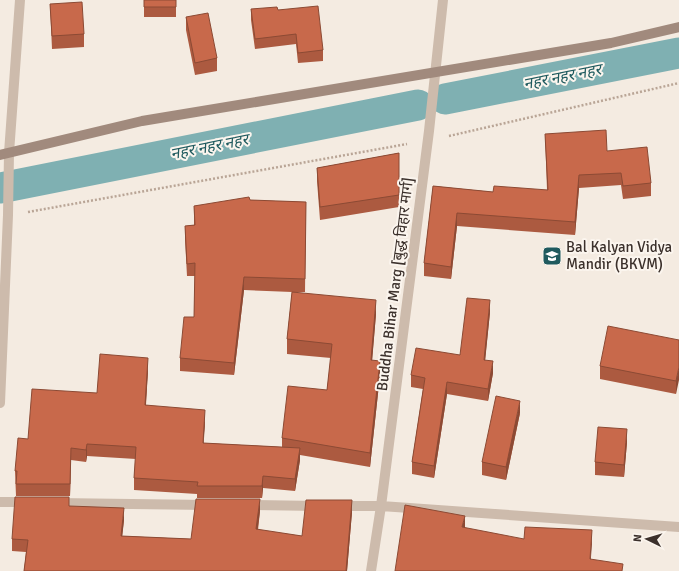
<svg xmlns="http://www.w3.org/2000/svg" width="679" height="571" font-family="Signika,'Noto Sans Devanagari',sans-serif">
<rect width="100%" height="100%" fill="#f4ebe1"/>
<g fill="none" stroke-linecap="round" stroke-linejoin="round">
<path stroke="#7fb0b2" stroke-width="31" d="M445 99 679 53
M0 188 418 105"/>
<path stroke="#b9a596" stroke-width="2.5" stroke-dasharray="2 2" stroke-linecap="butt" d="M449 136 679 83
M28 212 407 144"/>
<path stroke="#cdbbac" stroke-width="10" d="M0 403 8 215 9 153 20 0
M0 502H28
M56 503 208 505
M248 505 318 506
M340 506H381L679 527
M371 571 381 506 429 131 443 0"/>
<path stroke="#a18a7d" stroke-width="10" d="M0 155 142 121 611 43 679 27"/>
</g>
<path fill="#ac5a40" d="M144 0H176V17H144Z
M50 4 84 34V47L52 49Z
M251 9 278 10 323 50V61L298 63 296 44 255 49 251 20Z
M186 17 217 58V71L195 75 186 30Z
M545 134 607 151 651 183V196L623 199 621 185 579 188 575 235 457 226 451 279 424 276V263L433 186 493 192 547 190Z
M399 153V207L320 220 317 181V168Z
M250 200 306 202 305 292H294L376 314 372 360 380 375 370 467 300 455V460L295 491 263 488 262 498H197V494L134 490V478L136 459 87 456 86 462 71 460 70 496H16L15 471 28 439 97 393 148 370 146 405 205 422 203 443 282 447V438L327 390 331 358 287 354V339L292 292 244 290 234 375 180 371V358L194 317 195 276H187L185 239V226L194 225V206Z
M490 312 485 360 493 373 488 401 447 394 434 478 412 474V462L423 389 411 387V375L460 355Z
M679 340 676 394 600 379V366Z
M520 413 506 480 482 475V462Z
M627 442 624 477 595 475V462Z
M69 506 124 520 122 536 191 539 260 511 258 530 302 536 352 512 347 571H24L26 552 12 551V539Z"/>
<path fill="#8c4a34" d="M579 175V188L575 235V222Z
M457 213V226L451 279V267Z
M244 277V290L234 375V363Z
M376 300V314L371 374V360Z
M490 300V312L484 372V360Z
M148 358V370L145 417V405Z
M380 361V375L370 467V453Z
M493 361V373L488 401V389Z
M679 367V380L676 394V381Z
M447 382V394L434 478V466Z
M520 401V413L506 480V467Z
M205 410V422L203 455V443Z
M627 429V442L624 477V465Z
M87 444V456L86 462V450Z
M71 448V460L70 496V484Z
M300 448V460L295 491V479Z
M263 476V488L262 498V486Z
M260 499V511L256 541V529Z
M352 500V512L347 571H346Z
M124 508V520L121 548V536Z
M465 516V528L462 527Z
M592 530V543L590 571V559Z"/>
<path fill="#c8694b" stroke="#8c4a34" d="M144 0H176V7H144Z
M82 2 84 34 52 36 50 4Z
M318 6 323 50 298 53 296 34 255 39 251 9 277 7 278 10Z
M208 13 217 58 195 63 186 17Z
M606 130 607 151 647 147 651 183 623 186 621 173 579 175 575 222 457 213 451 267 424 263 433 186 493 192 494 186 548 190 545 134Z
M399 153V195L320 207 317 168Z
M249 197 250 200 306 202 305 279 244 277 234 363 180 358 184 317H194L195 263 187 264 185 226 195 225 194 206Z
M292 292 376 300 371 360 380 361 370 453 282 438 288 386 327 390 332 344 287 339Z
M467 298 490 300 484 360 493 361 488 389 447 382 434 466 412 462 425 378 411 375 416 348 460 355Z
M608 326 679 340V367L676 381 600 366Z
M100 354 148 358 145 405 205 410 203 443 300 448 295 479 263 476 262 486H197L198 482 134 478 136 447 87 444 86 450 71 448 70 484H16L17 471H15L18 438 28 439 32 389 97 393Z
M496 396 520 401 506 467 482 462Z
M598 427 627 429 624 465 595 462Z
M15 497H69V506L124 508 121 536 191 539 196 499H260L256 529 302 536 306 500H352L346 571H24L28 540 12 539Z
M405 505 465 516 462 527 524 539 525 527 592 530 590 559 623 564 622 571H395Z"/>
<defs>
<g id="school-square" transform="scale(1)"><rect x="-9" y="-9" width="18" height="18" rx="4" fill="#1f5a5e" stroke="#fbf5ee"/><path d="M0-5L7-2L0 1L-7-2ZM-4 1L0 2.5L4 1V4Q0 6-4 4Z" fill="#fff"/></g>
</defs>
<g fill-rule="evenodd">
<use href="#school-square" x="552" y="256"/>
</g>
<g text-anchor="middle" stroke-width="4" stroke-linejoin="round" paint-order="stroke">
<g font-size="15" fill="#3b302b" stroke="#fbf5ee" text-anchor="start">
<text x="566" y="252">Bal Kalyan Vidya<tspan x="566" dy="17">Mandir (BKVM)</tspan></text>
</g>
<g font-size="15" fill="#3b302b" stroke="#fbf5ee">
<text transform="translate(395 284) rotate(-83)" y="5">Buddha Bihar Marg [बुद्ध विहार मार्ग]</text>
</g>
<g font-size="16" font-style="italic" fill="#1f5a5e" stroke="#fbf5ee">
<text transform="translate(562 76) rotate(-11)" y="6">नहर नहर नहर</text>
<text transform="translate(209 146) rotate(-11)" y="6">नहर नहर नहर</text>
</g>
</g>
<g transform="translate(647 539) rotate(275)" stroke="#fbf5ee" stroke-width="3" paint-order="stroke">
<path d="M0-3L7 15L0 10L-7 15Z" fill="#3b302b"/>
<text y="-6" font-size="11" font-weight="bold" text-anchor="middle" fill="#3b302b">N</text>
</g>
</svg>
